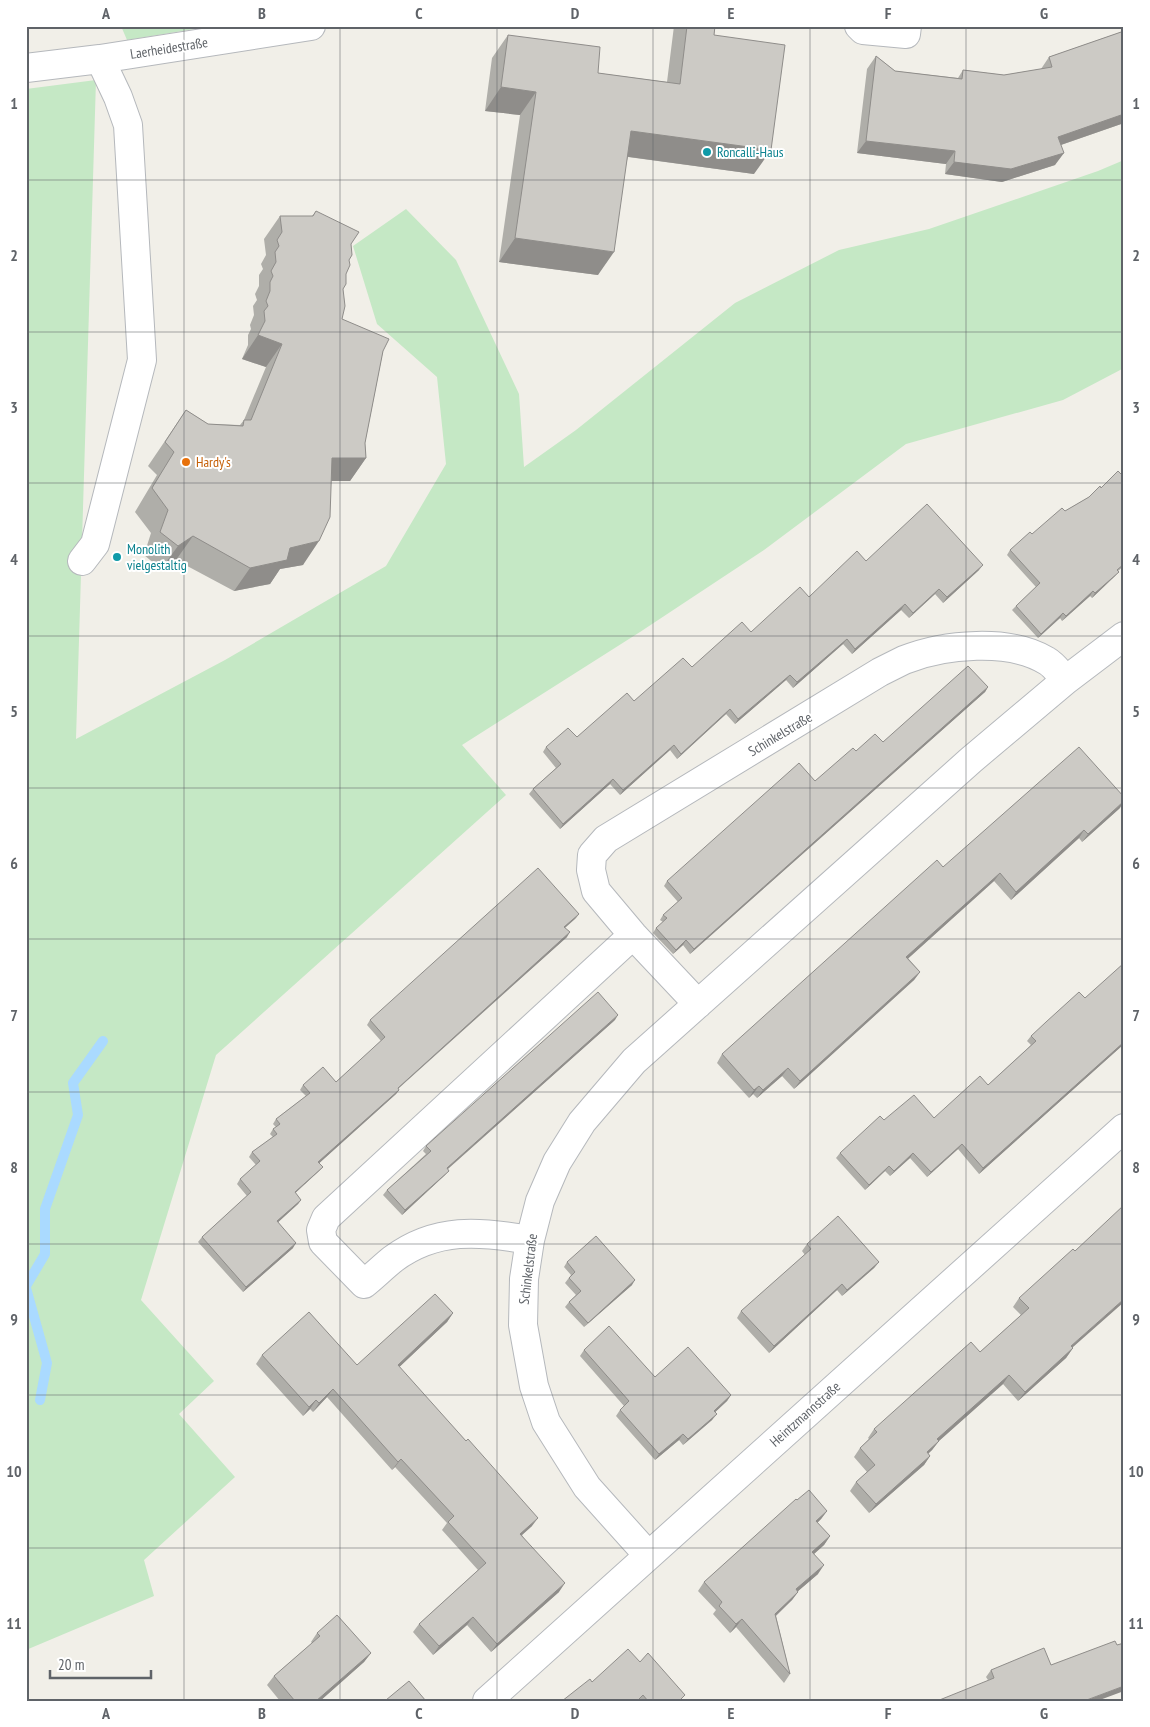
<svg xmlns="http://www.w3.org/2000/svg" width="1150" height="1727" font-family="'PT Sans Narrow',sans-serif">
<rect width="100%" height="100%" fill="#f1efe8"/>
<path fill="#c5e8c5" d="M121 26H213L127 40Z
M96 80 76 739 225 660 386 566 446 464 437 377 377 324 353 246 406 209 456 260 519 394 524 467 576 430 735 303 839 250 929 229 1098 171 1124 160V368L1063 400 906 444 764 550 640 632 462 745 506 795 216 1055 141 1300 214 1381 179 1414 235 1477 144 1560 154 1596 26 1650V89Z"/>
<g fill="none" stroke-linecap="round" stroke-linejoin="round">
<path stroke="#aadaff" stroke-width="10" d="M26 1286 45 1254V1209L78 1115 73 1083 103 1041
M26 1288 47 1363 40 1400"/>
<g stroke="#b5b8bc" stroke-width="30">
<path id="minor" d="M859 26 863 30 906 34 907 26
M26 68 100 59 311 26
M82 561 95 544 142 360 128 125 118 97 100 59
M698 1004 633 935 596 891 591 870 592 855 606 839 880 672C888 668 896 664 904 660 944 644 1010 638 1047 661 1054 665 1060 674 1066 680
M530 1240C480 1231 436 1227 393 1259 383 1267 374 1276 364 1284L323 1242 321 1230 326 1218 633 935
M648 1555 587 1487 546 1422 534 1386 523 1325 524 1279 530 1240 540 1201 557 1162 582 1122 634 1061 971 760 1066 680 1124 636
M487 1701 1124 1128"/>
</g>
<use href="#minor" stroke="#fff" stroke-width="28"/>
</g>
<path fill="#afaea9" d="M674 26H715L714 35 754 174 628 157 598 275 499 262 520 115 485 111 492 58 508 35 598 73 667 82Z
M1124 31V123L1061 145 1055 165 1002 182 945 174 946 164 857 153 867 69 876 56 895 71 958 78 963 70 1004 75 1041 69 1049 57Z
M316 211 351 244 343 289 342 319 383 351 365 443 366 458 350 481H331L303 565 280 569 270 584 234 591 176 560 161 569 144 555 151 533 135 512 157 475 148 466 186 410 208 424 240 425 244 420 266 367 242 359 248 345V335L251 329 250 325 254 315 253 306 257 300 255 294 259 286V275L263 269 261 264 266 255 264 239 280 216H312Z
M1124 477V566L1118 571 1115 576 1092 598 1090 596 1062 621 1060 618 1038 638 1012 610 1016 606 1036 587 1007 555 1010 550 1065 511 1089 497 1101 488Z
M866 561 979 570 943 603 935 594 909 618 901 610 852 654 843 644 793 688 786 680 735 724 726 714 677 759 670 750 620 795 610 784 560 829 529 794 533 789 556 768 543 752 546 747 577 737 634 701 751 632Z
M988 687 985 692 690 954 683 945 673 954 653 933 656 928 663 922 660 920 663 915 678 902 664 886 667 881 815 781 856 751 883 742Z
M1120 808 1082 842 1079 838 1011 900 994 881 908 958 920 972 914 980 794 1089 782 1076 757 1098 753 1094 749 1098 717 1063 722 1054 943 867Z
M576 918 565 928 567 937 398 1089 399 1090 396 1094 319 1163 323 1167 319 1171 295 1193 301 1200 298 1204 278 1222 293 1248 243 1292 198 1242 202 1237 247 1196 237 1184 240 1179 256 1165 249 1157 252 1152 273 1137 270 1134 273 1129 276 1127 273 1124 276 1119 306 1096 300 1090 303 1085 336 1082 381 1041 367 1025 370 1020Z
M615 1020 448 1169 445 1175 402 1215 383 1195 387 1190 426 1154 423 1151 426 1146Z
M1031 1036 1124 1044 979 1174 958 1149 927 1177 910 1158 890 1176 885 1171 865 1190 836 1158 840 1153 884 1120 934 1118 988 1085 1031 1045 1027 1041Z
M807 1244 879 1262 874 1268 842 1296 837 1290 769 1353 737 1318 741 1311 805 1255 802 1251Z
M567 1262 632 1285 584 1327 565 1307 569 1302 576 1295 565 1283 571 1275 564 1267Z
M1019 1298 1073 1348 1066 1358 1018 1401 1003 1384 939 1441 932 1450 928 1454 930 1456 924 1465 869 1513 850 1491 856 1482 867 1472 854 1457 860 1448 869 1439 868 1438 874 1429 980 1352 1021 1315 1013 1307Z
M453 1313 447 1322 399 1367 532 1526 522 1535 559 1592 491 1652 467 1625 433 1655 413 1632 419 1624 478 1570 442 1530 447 1523 395 1467 392 1470 327 1397 313 1412 310 1409 303 1416 256 1364 262 1355 357 1365Z
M584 1350 655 1377 731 1395 727 1401 715 1412 712 1420 683 1445 679 1440 655 1460 616 1416 620 1410 624 1406 580 1356Z
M797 1500 827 1511 821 1519 817 1523 830 1536 824 1545 814 1554 818 1574 798 1591V1592L792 1600 776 1616 790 1674 784 1683 736 1627 730 1633 713 1614 716 1610 698 1591 704 1582Z
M317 1633 371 1653 364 1662 320 1701H280L267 1685 274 1676 312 1643 311 1642Z
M640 1662 681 1701H562L592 1682Z
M1051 1665 988 1680 986 1677 991 1670Z"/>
<path fill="#8f8d8a" d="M501 87 536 92 520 115 485 111Z
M1124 114V123L1049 149 1058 137Z
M631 131 771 150 754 174 615 155Z
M866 141 955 151 946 164 857 153Z
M1064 153 1055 165 1002 182 945 174 954 162Z
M515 238 614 252 598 275 499 262Z
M258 335 282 344 266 367 242 359Z
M332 458H366L350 481H315Z
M193 536 176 560 161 569 178 546Z
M319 541 303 565 280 569 270 584 234 591 250 568 290 548Z
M983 565 979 570 943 603 947 597Z
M1119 572 1115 576 1092 598 1095 593Z
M939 589 935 594 909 618 913 613Z
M1093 591 1090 596 1062 621 1066 616Z
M905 604 901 610 852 654 855 649Z
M1063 613 1060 618 1038 638 1041 634Z
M847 639 843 644 793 688 797 682Z
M790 675 786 680 735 724 738 719Z
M988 687 985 692 690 954 694 949Z
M730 709 726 714 677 759 681 754Z
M674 745 670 750 620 795 623 790Z
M613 779 610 784 560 829 563 824Z
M1124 801 1120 808 1082 842 1088 834Z
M1084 830 1079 838 1011 900 1016 892Z
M1000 873 994 881 901 965 906 957Z
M579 914 576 918 561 931 564 927Z
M570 932 567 937 394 1092 398 1088Z
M686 940 683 945 673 954 676 950Z
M920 972 914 980 794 1089 800 1081Z
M618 1015 615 1020 443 1173 447 1168Z
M1124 1042V1044L979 1174 983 1168Z
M788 1068 782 1076 757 1098 763 1090Z
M759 1086 753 1094 749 1098 754 1090Z
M399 1090 396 1094 315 1167 318 1162Z
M962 1144 958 1149 927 1177 931 1172Z
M913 1153 910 1158 890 1176 894 1171Z
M889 1166 885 1171 865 1190 869 1185Z
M323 1167 319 1171 291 1197 295 1192Z
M449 1171 445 1175 402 1215 405 1210Z
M301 1200 298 1204 274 1226 277 1221Z
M296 1243 293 1248 243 1292 246 1287Z
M879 1262 874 1268 842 1296 847 1290Z
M635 1280 632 1285 584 1327 588 1323Z
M842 1284 837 1290 769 1353 774 1346Z
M1124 1299V1302L1064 1355 1071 1346Z
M453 1313 447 1322 392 1374 398 1365Z
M1073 1348 1066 1358 1018 1401 1025 1392Z
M1009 1375 1003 1384 931 1448 937 1439Z
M333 1389 327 1397 313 1412 319 1403Z
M731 1395 727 1401 710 1417 714 1411Z
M316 1400 310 1409 303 1416 309 1407Z
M717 1414 712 1420 683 1445 688 1439Z
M683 1434 679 1440 655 1460 659 1454Z
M939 1441 932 1450 920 1461 927 1452Z
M930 1456 924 1465 869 1513 876 1504Z
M401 1459 395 1467 392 1470 398 1462Z
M827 1511 821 1519 810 1530 816 1521Z
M538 1518 532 1526 514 1542 520 1534Z
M830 1536 824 1545 806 1561 812 1552Z
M824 1565 818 1574 790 1598 796 1589Z
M565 1583 559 1592 491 1652 497 1644Z
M798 1592 792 1600 769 1622 775 1614Z
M473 1617 467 1625 433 1655 439 1646Z
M742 1619 736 1627 730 1633 736 1624Z
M371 1653 364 1662 320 1701H316Z
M1124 1686V1691L1097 1701H1084Z"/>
<path fill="#cccac5" stroke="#8f8d8a" d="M687 26H715L714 35 785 45 771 150 631 131 614 252 515 238 536 92 501 87 508 35 600 47 598 73 680 84Z
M1124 31V114L1058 137 1064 153 1011 169 954 162 955 151 866 141 876 56 895 71 962 79 963 70 1004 75 1052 67 1049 57Z
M316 211 359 232 351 244 352 255 349 260 350 265 346 274V284L343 289 345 306 342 319 389 339 383 351 365 443 366 458H332L330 517 319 541 290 548 287 560 250 568 193 536 178 546 160 532 168 510 152 488 174 452 165 442 186 410 208 424 243 426 244 420H251L282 344 258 335 265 321 264 311 268 306 266 301 270 291V282L273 276 271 271 276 262 275 252 279 246 277 240 282 232 280 216H313Z
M1118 471 1124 477V564L1117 570 1119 572 1095 593 1093 591 1066 616 1063 613 1041 634 1016 606 1040 583 1010 550 1030 532 1032 534 1062 508 1065 511 1089 497 1100 486 1101 488Z
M927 504 983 565 947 597 939 589 913 613 905 604 855 649 847 639 797 682 790 675 738 719 730 709 681 754 674 745 623 790 613 779 563 824 533 789 561 764 546 747 568 728 577 737 627 693 634 701 683 658 692 667 742 622 751 632 800 587 809 597 857 551 866 561Z
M968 666 988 687 694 949 686 940 676 950 656 928 667 918 663 915 682 898 667 881 799 763 815 781 853 748 856 751 875 734 883 742Z
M1079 747 1124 797V801L1088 834 1084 830 1016 892 1000 873 906 957 920 972 800 1081 788 1068 763 1090 759 1086 754 1090 722 1054 937 860 943 867Z
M538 868 579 914 564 927 570 932 398 1088 399 1090 318 1162 323 1167 295 1192 301 1200 277 1221 296 1243 246 1287 202 1237 251 1192 240 1179 260 1161 252 1152 277 1134 273 1129 280 1124 276 1119 310 1093 303 1085 323 1067 336 1082 385 1037 370 1020Z
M1124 963V1042L983 1168 962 1144 931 1172 913 1153 894 1171 889 1166 869 1185 840 1153 880 1116 884 1120 914 1095 934 1118 980 1076 988 1085 1036 1041 1031 1036 1046 1022 1079 992 1085 998Z
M598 992 618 1015 447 1168 449 1171 405 1210 387 1190 431 1151 426 1146Z
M1124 1205V1299L1071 1346 1073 1348 1025 1392 1009 1375 937 1439 939 1441 927 1452 930 1456 876 1504 856 1482 875 1465 860 1448 877 1432 874 1429 971 1342 980 1352 1029 1308 1019 1298 1073 1249 1075 1251Z
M838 1216 879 1262 847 1290 842 1284 774 1346 741 1311 811 1249 807 1244Z
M596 1236 635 1280 588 1323 569 1302 581 1291 569 1278 575 1272 567 1262Z
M435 1294 453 1313 398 1365 466 1441 468 1439 538 1518 520 1534 565 1583 497 1644 473 1617 439 1646 419 1624 486 1563 448 1522 454 1516 401 1459 398 1462 333 1389 319 1403 316 1400 309 1407 262 1355 309 1312 357 1365Z
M609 1326 655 1377 688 1347 731 1395 714 1411 717 1414 688 1439 683 1434 659 1454 620 1410 629 1401 584 1350Z
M809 1490 827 1511 816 1521 830 1536 812 1552 824 1565 796 1589 798 1592 775 1614 790 1674 742 1619 736 1624 719 1606 722 1602 704 1582 796 1499 797 1500Z
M337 1615 371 1653 316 1701H295L274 1676 320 1636 317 1633Z
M1115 1641 1117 1645 1124 1643V1686L1084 1701H937L994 1678 991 1670 1044 1648 1051 1665Z
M628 1649 640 1662 648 1653 685 1695 679 1701H648L643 1695 637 1701H562L590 1679 592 1682Z
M409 1681 426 1701H386V1700Z"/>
<path fill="none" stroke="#5f6368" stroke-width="1" stroke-opacity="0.55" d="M184 26V1701M340 26V1701M497 26V1701M653 26V1701M810 26V1701M966 26V1701M26 180H1124M26 332H1124M26 483H1124M26 636H1124M26 788H1124M26 939H1124M26 1092H1124M26 1244H1124M26 1395H1124M26 1548H1124"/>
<g fill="#0f9aa8" stroke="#fff" stroke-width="2">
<circle cx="707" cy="152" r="5"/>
<circle cx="117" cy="557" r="5"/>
</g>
<circle fill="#e8710a" stroke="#fff" stroke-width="2" cx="186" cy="462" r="5"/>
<g text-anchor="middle" stroke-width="4" stroke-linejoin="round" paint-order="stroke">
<g font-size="14" fill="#5f6368" stroke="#fff">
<text transform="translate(169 48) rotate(-9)" y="5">Laerheidestraße</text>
<text transform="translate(780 734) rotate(-31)" y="5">Schinkelstraße</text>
<text transform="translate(528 1269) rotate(-83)" y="5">Schinkelstraße</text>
<text transform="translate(805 1414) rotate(-42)" y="5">Heintzmannstraße</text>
</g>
<g font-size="14" fill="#0d838f" stroke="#fff" text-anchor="start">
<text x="717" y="157">Roncalli-Haus</text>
<text x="127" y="554">Monolith<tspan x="127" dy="16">vielgestaltig</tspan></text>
</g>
<g font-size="14" fill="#c56008" stroke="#fff" text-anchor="start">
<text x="196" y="467">Hardy's</text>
</g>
</g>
<rect width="1150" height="1727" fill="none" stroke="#ffffff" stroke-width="55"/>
<path d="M50 1670v8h101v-8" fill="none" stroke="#5f6368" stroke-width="2.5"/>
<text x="58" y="1670" font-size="15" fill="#5f6368" stroke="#ffffff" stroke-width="4" paint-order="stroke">20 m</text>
<rect x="28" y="28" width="1094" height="1672" fill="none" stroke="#5f6368" stroke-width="2"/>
<g font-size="16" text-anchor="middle" font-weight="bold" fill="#5f6368">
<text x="106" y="19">A</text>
<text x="262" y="19">B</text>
<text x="419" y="19">C</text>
<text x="575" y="19">D</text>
<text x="731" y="19">E</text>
<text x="888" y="19">F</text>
<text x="1044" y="19">G</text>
<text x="14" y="109">1</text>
<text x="1136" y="109">1</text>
<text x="14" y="261">2</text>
<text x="1136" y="261">2</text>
<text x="14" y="413">3</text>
<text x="1136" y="413">3</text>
<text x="14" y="565">4</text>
<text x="1136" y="565">4</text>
<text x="14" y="717">5</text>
<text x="1136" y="717">5</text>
<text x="14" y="869">6</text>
<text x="1136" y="869">6</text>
<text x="14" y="1021">7</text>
<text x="1136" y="1021">7</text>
<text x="14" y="1173">8</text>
<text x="1136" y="1173">8</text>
<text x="14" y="1325">9</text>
<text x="1136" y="1325">9</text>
<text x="14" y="1477">10</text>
<text x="1136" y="1477">10</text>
<text x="14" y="1629">11</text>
<text x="1136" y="1629">11</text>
<text x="106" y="1719">A</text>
<text x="262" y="1719">B</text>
<text x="419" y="1719">C</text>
<text x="575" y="1719">D</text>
<text x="731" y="1719">E</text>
<text x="888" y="1719">F</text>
<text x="1044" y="1719">G</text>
</g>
</svg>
